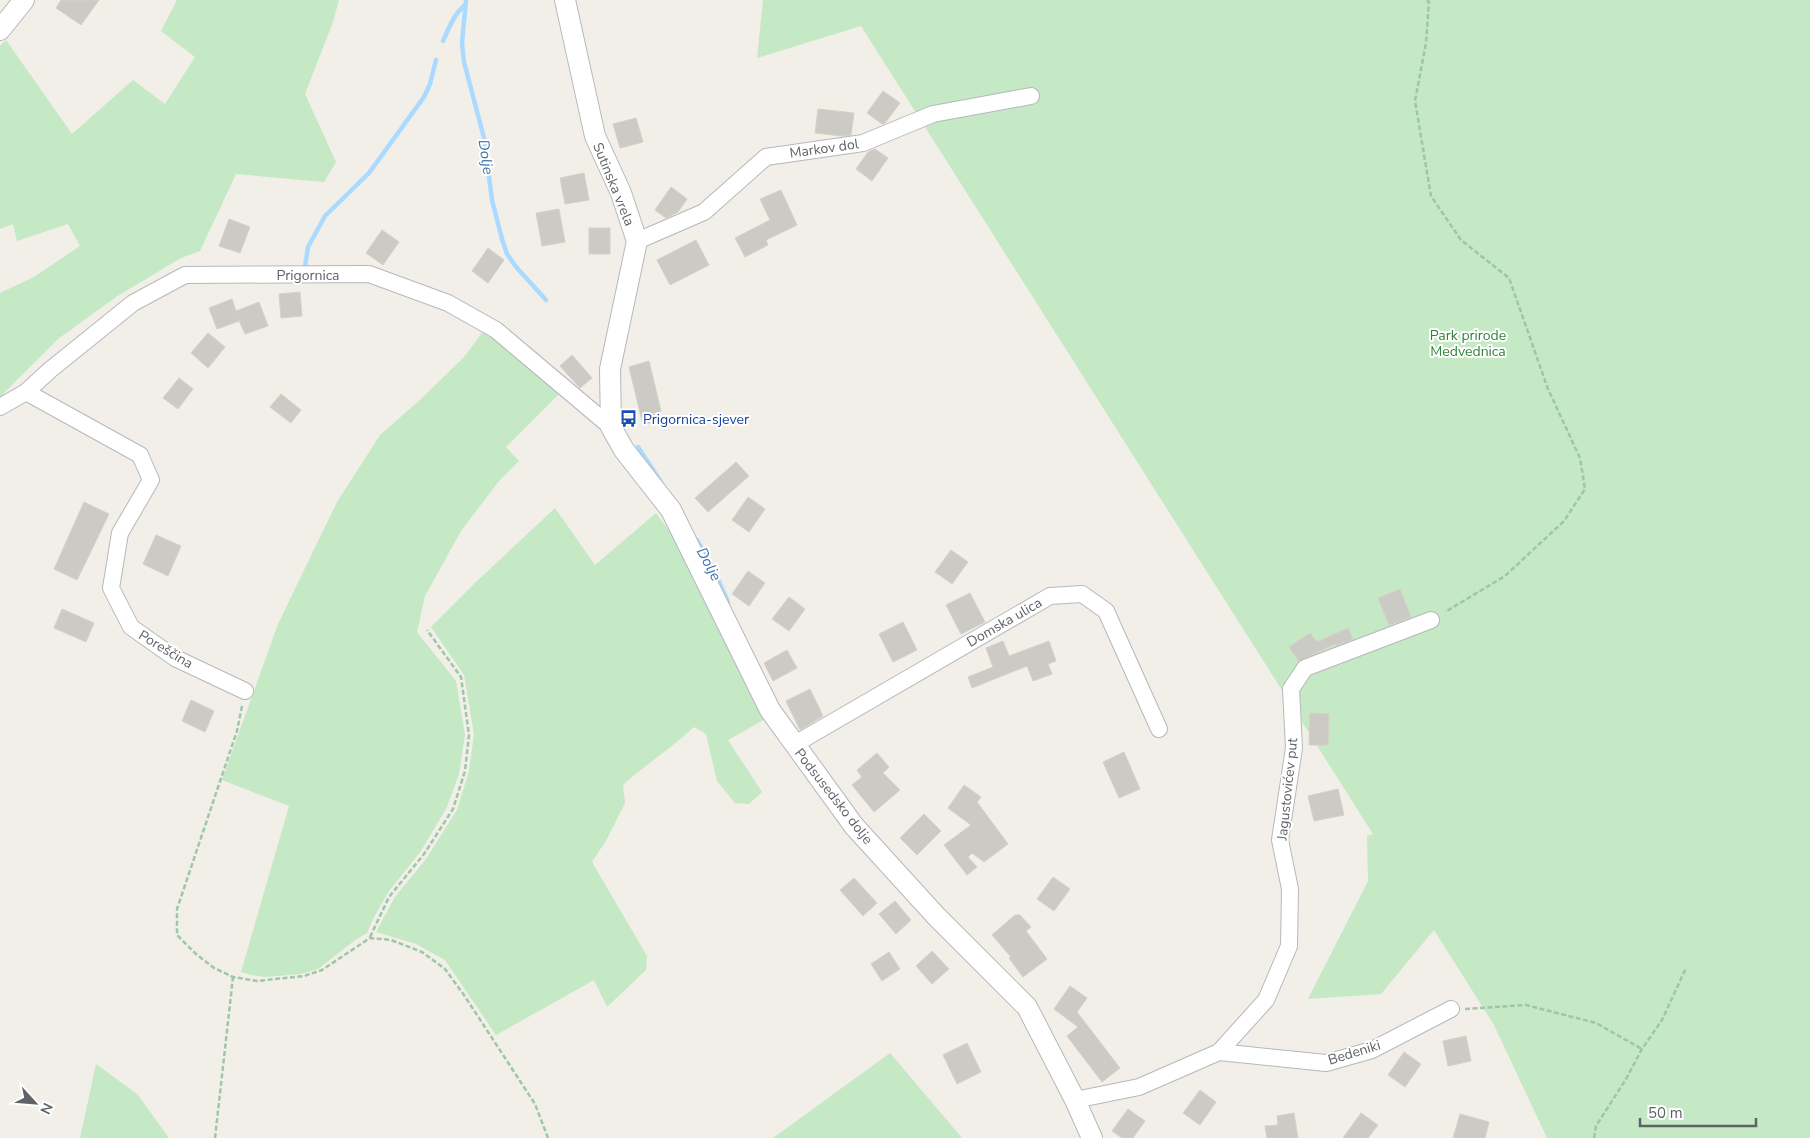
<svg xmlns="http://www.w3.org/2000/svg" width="1810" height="1138" viewBox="0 0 1810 1138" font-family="'Nunito Sans',sans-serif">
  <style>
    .green { fill: #c5e8c5 }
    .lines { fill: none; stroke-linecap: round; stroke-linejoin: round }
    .stream { stroke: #aadaff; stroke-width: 4.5 }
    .building { fill: #cccac5; stroke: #d6d1c6 }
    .minor-casing { stroke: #b5b8bc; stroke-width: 18 }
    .tertiary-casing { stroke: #b5b8bc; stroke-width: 22 }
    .path { stroke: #9cc7a9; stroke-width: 2.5; stroke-dasharray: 5 2.5; stroke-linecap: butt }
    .minor { stroke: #fff; stroke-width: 16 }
    .tertiary { stroke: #fff; stroke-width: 20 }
    .labels { text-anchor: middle; stroke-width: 4; stroke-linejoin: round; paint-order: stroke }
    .street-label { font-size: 14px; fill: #5f6368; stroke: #fff }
    .park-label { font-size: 14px; fill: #348238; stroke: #fff }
    .transit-label { font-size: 14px; fill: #164399; stroke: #fff; text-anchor: start }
    .water-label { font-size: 15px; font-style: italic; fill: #4174aa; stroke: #fff }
  </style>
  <rect width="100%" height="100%" fill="#f1efe8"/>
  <g class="green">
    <path d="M177 0H339L333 22 305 94 336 162 324 182 236 174 200 251 181 258 116 297 58 339 0 397V293L34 277 80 246 68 224 17 241 13 224 0 229V46L6 40 72 134 133 80 165 104 195 57 161 31Z"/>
    <path d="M763 0H1810V1138H1547L1494 1025 1434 930 1381 994 1308 999 1368 881 1367 836 1373 834 861 26 757 58Z"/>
    <path d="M485 329 561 392 506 447 519 461 499 481 461 531 425 596 417 632 456 681 465 735 459 774 447 807 421 851 389 891 374 917 367 933 354 941 318 969 301 974 265 977 251 975 241 972 289 806 222 780 278 624 337 502 380 435 420 400 464 357Z"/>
    <path d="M555 508 595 565 656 513 691 560 740 673 767 718 728 740 762 792 749 804 735 803 717 781 706 734 694 727C672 748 646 764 623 785L625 803 607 839 592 862 647 956 646 970 607 1007 594 980 496 1035 445 960 416 944 376 932 395 897 426 859 457 810 469 771 474 734 464 675 431 627 475 583Z"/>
    <path d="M890 1053 962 1138H773Z"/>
    <path d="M96 1064 137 1094 169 1138H80Z"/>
  </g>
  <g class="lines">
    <g class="stream">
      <path d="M466 0 462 43 464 62 484 138 492 200 502 239 507 254 517 268 546 300"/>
      <path d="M443 41C449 28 454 14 465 5"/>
      <path d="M305 267 308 247 325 216 369 173 424 97 430 84 436 60"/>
      <path d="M638 447 661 482"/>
      <path d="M697 540 712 566 728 602"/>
    </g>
  </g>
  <g class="building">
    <path d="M61 0H99L81 25 56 8Z"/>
    <path d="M883 91 900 103 885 123 882 124 867 113Z"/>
    <path d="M818 109 854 113 851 135 842 136 815 133Z"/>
    <path d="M636 118 643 142 620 148 613 124Z"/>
    <path d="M875 149 888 158 872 181 856 169 868 152Z"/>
    <path d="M584 173 589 200 565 204 560 178Z"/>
    <path d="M671 187 687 199 678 212 666 218 655 210Z"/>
    <path d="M781 190 797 225 766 240 768 245 745 257 735 238 770 220 760 199Z"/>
    <path d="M559 209 565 242 542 246 536 213Z"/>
    <path d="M229 219 250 227 240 253 219 246Z"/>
    <rect x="589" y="228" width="21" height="26"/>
    <path d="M382 230 399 242 383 265 366 253Z"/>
    <path d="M696 240 709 265 670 285 657 260Z"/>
    <path d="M488 248 504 260 488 283 472 271Z"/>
    <path d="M300 292 302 316 281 318 279 294Z"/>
    <path d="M232 299 236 311 259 302 268 326 245 334 237 316 239 321 217 329 209 308Z"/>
    <path d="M208 333 225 347 208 368 191 353Z"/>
    <path d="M572 355 592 378 580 388 560 366Z"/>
    <path d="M649 361 661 411 654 413 656 421 643 425 629 367Z"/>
    <path d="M179 378 193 389 178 409 163 398Z"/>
    <path d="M281 394 301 410 291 423 270 407Z"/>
    <path d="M736 462 749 476 708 512 695 498Z"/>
    <path d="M748 497 765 509 749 532 732 520Z"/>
    <path d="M84 502 109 514 77 580 54 569Z"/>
    <path d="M156 535 181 546 168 576 143 564Z"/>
    <path d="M951 550 968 562 952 584 935 572Z"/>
    <path d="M748 571 765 583 749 606 732 594Z"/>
    <path d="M1400 589 1411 617 1389 625 1378 598Z"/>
    <path d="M970 593 985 622 961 634 946 605Z"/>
    <path d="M789 597 805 609 789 631 772 619Z"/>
    <path d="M62 609 94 623 86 642 54 628Z"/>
    <path d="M903 622 917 650 893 662 879 634Z"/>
    <path d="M1348 628 1353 639 1336 646 1335 644 1299 661 1289 647 1310 633 1317 642Z"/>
    <path d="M1003 641 1009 656 1049 641 1056 661 1048 664 1052 674 1033 681 1027 666 972 688 968 677 993 667 986 648Z"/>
    <path d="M787 650 797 668 773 681 764 663Z"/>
    <path d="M810 689 823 716 800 730 786 701Z"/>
    <path d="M191 700 214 711 205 732 182 721Z"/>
    <path d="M1310 713 1329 714 1328 745H1309Z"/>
    <path d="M1124 752 1140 789 1119 798 1103 762Z"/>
    <path d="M877 753 889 767 883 773 900 790 874 812 852 785 862 777 857 770Z"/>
    <path d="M964 785 981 797 977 802 1008 844 984 862 972 853 968 857 977 867 967 875 944 845 971 825 948 808Z"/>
    <path d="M1338 789 1344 815 1314 821 1308 796Z"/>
    <path d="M924 814 941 831 917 855 900 838Z"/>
    <path d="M1053 877 1070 889 1054 911 1037 899Z"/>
    <path d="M854 878 877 903 863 916 840 890Z"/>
    <path d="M895 901 911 920 896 934 879 914Z"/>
    <path d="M1015 915H1020L1031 927 1026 931 1047 959 1023 977 1009 958 1011 957 992 935Z"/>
    <path d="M932 951 949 969 932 984 916 966Z"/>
    <path d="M889 952 900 969 882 981 871 964Z"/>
    <path d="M1070 986 1087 998 1077 1012 1120 1068 1102 1082 1067 1036 1078 1027 1054 1009Z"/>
    <path d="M1466 1036 1471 1061 1448 1066 1443 1041Z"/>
    <path d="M967 1043 981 1072 957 1084 943 1055Z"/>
    <path d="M1404 1052 1421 1064 1405 1087 1388 1075Z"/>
    <path d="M1200 1090 1216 1102 1200 1125 1183 1113Z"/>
    <path d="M1128 1109 1145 1121 1133 1138H1122L1112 1131Z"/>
    <path d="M1294 1113 1298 1138H1267L1265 1126 1278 1125 1277 1116Z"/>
    <path d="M1361 1113 1378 1125 1368 1138H1343Z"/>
    <path d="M1460 1114 1489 1122 1485 1138H1453Z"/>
  </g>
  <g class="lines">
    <defs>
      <g id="minor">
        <path d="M637 241 704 212 766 157 863 143 933 114 1031 96"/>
        <path d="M26 392 140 455 151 480 120 533 111 588 131 627 175 658 245 691"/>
        <path d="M0 407 26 392 50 370 133 303 185 275 369 274 448 303 496 330 611 427"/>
        <path d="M795 744 1050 596 1082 594 1106 611 1159 729"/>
        <path d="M1219 1052 1326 1063 1372 1050 1451 1009"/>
        <path d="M1075 1100 1139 1087 1219 1052 1266 1000 1289 946 1290 889 1280 840 1294 748 1291 689 1305 668 1431 620"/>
      </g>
      <g id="tertiary">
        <path d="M565 0 595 136 621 193 637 241 610 369 611 427 624 450 671 510 770 710 854 826 936 916 1027 1007 1075 1100 1092 1138"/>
        <path d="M0 30 24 0"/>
      </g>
    </defs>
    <use href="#minor" class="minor-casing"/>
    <use href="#tertiary" class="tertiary-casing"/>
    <g class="path">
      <path d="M1427 0 1429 2 1426 43 1415 101 1431 196 1461 240 1509 278 1548 389 1580 458 1585 489 1564 521 1505 576 1445 612"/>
      <path d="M242 706 237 731 177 909V935L196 954 214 968 233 977 257 981 304 976 322 970 370 938 391 940 422 952 445 969 464 995 535 1104 548 1138"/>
      <path d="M370 937 389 897 424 854 453 809 465 771 469 735 461 677 427 630"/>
      <path d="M1465 1009 1526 1005 1596 1023 1642 1049"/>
      <path d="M215 1138 233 977"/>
      <path d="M1594 1138 1596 1126 1626 1079 1642 1049 1662 1020 1686 968"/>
    </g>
    <use href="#minor" class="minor"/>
    <use href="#tertiary" class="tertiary"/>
  </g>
  <defs>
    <symbol id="bus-bare" viewBox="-9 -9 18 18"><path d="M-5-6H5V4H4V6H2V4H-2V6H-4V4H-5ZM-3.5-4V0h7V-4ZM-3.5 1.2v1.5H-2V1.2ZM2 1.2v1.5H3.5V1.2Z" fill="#1a4fb4" stroke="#fff" stroke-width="2.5" paint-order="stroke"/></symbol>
  </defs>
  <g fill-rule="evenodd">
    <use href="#bus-bare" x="616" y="406" width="25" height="25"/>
  </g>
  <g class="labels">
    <g class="street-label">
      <text transform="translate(824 148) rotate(-8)" y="5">Markov dol</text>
      <text transform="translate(614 184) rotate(68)" y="5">Sutinska vrela</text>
      <text x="308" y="280">Prigornica</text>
      <text transform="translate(1004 622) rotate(-30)" y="5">Domska ulica</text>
      <text transform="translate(166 649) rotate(31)" y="5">Poreščina</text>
      <text transform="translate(1287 789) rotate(-84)" y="5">Jagustovićev put</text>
      <text transform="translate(834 796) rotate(52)" y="5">Podsusedsko dolje</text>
      <text transform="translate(1354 1052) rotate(-17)" y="5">Bedeniki</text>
    </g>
    <g class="park-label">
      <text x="1468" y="340">Park prirode<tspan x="1468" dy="16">Medvednica</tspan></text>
    </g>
    <g class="transit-label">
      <text x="643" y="424">Prigornica-sjever</text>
    </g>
    <g class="water-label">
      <text transform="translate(486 157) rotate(82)" y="5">Dolje</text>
      <text transform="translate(709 564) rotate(62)" y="5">Dolje</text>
    </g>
  </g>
  <g transform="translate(35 1103) rotate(116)" stroke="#ffffff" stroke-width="4" paint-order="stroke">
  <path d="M0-4L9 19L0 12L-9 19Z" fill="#5f6368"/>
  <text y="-8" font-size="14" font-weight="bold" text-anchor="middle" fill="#5f6368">N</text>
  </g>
  <path d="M1640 1118v8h116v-8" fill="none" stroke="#5f6368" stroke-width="2.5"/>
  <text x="1648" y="1118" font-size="15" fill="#5f6368" stroke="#ffffff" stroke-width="4" paint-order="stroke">50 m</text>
</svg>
